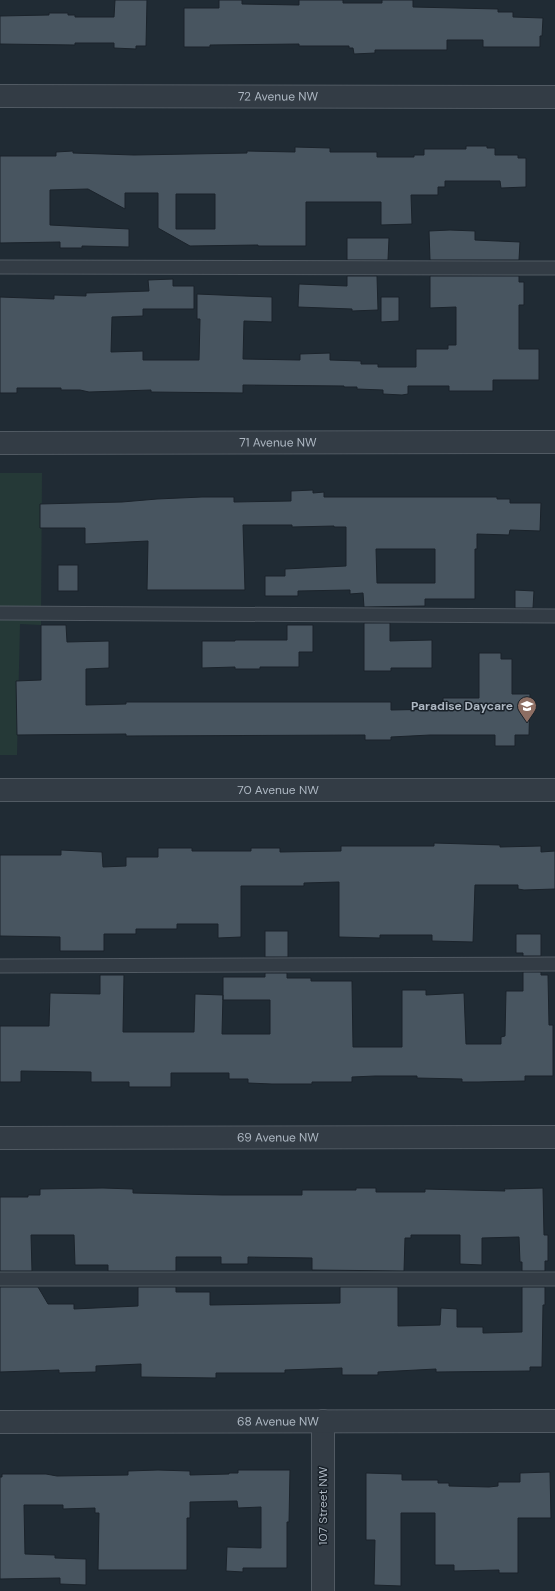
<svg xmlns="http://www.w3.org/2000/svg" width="555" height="1591" viewBox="0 0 555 1591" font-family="'DM Sans',sans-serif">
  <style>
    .green { fill: #253937 }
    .building { fill: #485560; stroke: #1b232b; fill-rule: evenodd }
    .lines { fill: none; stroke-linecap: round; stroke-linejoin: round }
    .service-casing { stroke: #515a63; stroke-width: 15 }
    .minor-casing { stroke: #515a63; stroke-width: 24 }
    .service { stroke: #333c45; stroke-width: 13 }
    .minor { stroke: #333c45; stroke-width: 22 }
    .labels { text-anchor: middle; stroke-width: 3; stroke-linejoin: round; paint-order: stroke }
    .street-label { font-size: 12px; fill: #adb7c2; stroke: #192129 }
    .poi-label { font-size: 12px; font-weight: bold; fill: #adb7c2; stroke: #192129; text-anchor: end }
  </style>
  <rect width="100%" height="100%" fill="#202b34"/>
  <path class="green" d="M0 473H42L41 625 20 624 17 755H0Z"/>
  <g class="building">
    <path d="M115 0H147L146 46H136V49L114 48V43H75V45L0 44V16L49 15V13H68V15H75V17H114Z"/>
    <path d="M219 0H242V4L299 5V0H343V3H382V0H413V7L498 9V12H513V17L543 18 542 36H540V47H483V40H447V50H375V53L354 54 353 48H349V46H299V44L210 45V47H184V8H219Z"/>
    <path d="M466 146H487V148H495V155H518V158H526V187L501 188 500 181H445V187H438V195H411L412 224 381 225V202H306V246H258V245L190 246 158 228V193H125V209L88 189 50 190V225L129 229V247L82 246V248H60V242L0 243V156H56V152L73 151V153L134 155 247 153V151L295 152V147L330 148V152H377V157H414V155H424V149H466ZM176 194H215V229H176Z"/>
    <path d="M450 230 475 231V240L520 242 519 260H430L429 231Z"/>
    <path d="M347 238H389L388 260H347Z"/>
    <path d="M347 276H377L378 310 352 311V309L298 307 299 284 347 286Z"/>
    <path d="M430 276H519V282H524V305H519V349H539V380H493V391H449V386H408V394L402 395 383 394V390L357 389V387H344V386L243 385V393L151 392V390L89 392 80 390H61V388H17V393H0V297L54 299V295L86 296V293L149 291 148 280 173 279V286H194V309H143V316L112 317 111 352 143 351V360H199L200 319H197V294L244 296 272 297V322L244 321 243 359 300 360V354L330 353V360L361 361V364H378V367H416V349H448V345H456V307L430 308Z"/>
    <path d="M381 297H399V321L381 322Z"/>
    <path d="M313 490V493L324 492V497H497V499H510V503H541L540 531 510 530 509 535 477 534V549H475V599H425V606L364 607 363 593 350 594V590L298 591V596H265V576H285V569L346 566V527H334V526L292 527V525H243L245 590H147L148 541 85 544V528H40V504L122 502 157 499 202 497H234V502L291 501V491ZM376 549H435V583H377Z"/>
    <rect x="58" y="565" width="20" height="26"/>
    <path d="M515 590 534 591 533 608H515Z"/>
    <path d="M364 623H390V641L432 640V668H391V671H364Z"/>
    <path d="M41 625H66L67 642 109 641V668L86 669V705L126 704V702H391V710L443 709V698H479V653H501V659H512V694H530L529 735H515V746H495V735H430L391 737V740H365V735L126 736V734L17 735 16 681 41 680Z"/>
    <path d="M287 625H313V652H299V667H260V669H235V667L202 668V641H235V640H287Z"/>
    <path d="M434 843 500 845V847L541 846V852L555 851V889L524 890 518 889V885H475L473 942 432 941V935H380V938L339 937V882L304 883V886H241V937L218 938V924H177V929H136V934H104V951H60V937L0 936V855H61V850L102 852 103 867 126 866V857H158V848H192V851H251V848H280V852L341 851V846H434Z"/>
    <rect x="265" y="931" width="23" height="26"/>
    <path d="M516 934H541V956H523V953H516Z"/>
    <path d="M523 972H541V975H548L549 1025H553V1076H525V1081L479 1082H462V1079L417 1078V1076H375L352 1077V1082H312V1084H272L248 1083V1079H229V1073H171V1087H129V1082H91V1072L21 1071V1082H0V1026H49L50 993 100 994V975H124L123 1032H194L195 994 223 995 222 1034H270V1000H223V977H265V973H287V978H311V981H352L353 1047H402V990H426V995L464 993 466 1044H501V1037L505 1036 506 991H523Z"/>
    <path d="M103 1188 133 1189V1193L222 1195H302V1190H356V1188H376V1192H425V1189L505 1191 504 1189 543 1188 544 1235H548V1261H545V1271H522V1262H520L519 1237 482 1238V1265L460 1264V1235H411V1238H405L404 1271 312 1270V1258L248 1257V1264H221V1257H176V1271H108V1265H75L74 1235H31L32 1271H0V1197H28V1195H40V1189Z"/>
    <path d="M0 1287H38L48 1304H74V1309L138 1306V1287H176V1292H210V1305L340 1303V1287H398V1326L440 1325 441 1308 457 1309V1327H483V1333L522 1332V1287H545V1305H543L542 1367H530V1371L436 1372V1369L378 1372V1375H342V1368L285 1370V1373H216V1378L141 1377V1364L96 1366V1372L59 1373V1370L0 1372Z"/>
    <path d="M158 1470 190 1471V1475L229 1474V1473H238V1470H290L289 1522H287V1568H243V1572L226 1571 227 1547 261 1548V1507L238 1508 237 1501 190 1502V1518H187V1570H98L99 1513H95V1508L63 1509V1505H24L25 1554 55 1555V1558L86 1559V1585L60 1584V1578L0 1579V1477H2V1474H46L57 1476 128 1475V1471Z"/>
    <path d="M550 1472 551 1518H518V1573H499V1570L454 1571V1565H435V1513H401V1586L374 1585 375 1540H366V1473L402 1474V1480H438V1483H449V1486L489 1487 498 1486V1482H520V1473Z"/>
  </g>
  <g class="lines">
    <defs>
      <g id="service">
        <path d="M0 267 555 268"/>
        <path d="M0 613 555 616"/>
        <path d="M0 966 555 964"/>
        <path d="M0 1279H555"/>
      </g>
      <g id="minor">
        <path id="s1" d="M0 96 555 97"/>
        <path id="s2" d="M0 443 555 442"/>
        <path id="s3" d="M0 790H555"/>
        <path id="s4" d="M0 1138 555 1137"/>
        <path d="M323 1421V1591"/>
        <path id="s5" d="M0 1422 555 1421"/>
      </g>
    </defs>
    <use href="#service" class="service-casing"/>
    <use href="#minor" class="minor-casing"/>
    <use href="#service" class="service"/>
    <use href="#minor" class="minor"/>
  </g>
  <defs>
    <symbol id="school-pin" viewBox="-11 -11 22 30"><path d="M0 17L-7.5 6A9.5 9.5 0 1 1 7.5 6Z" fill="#8d6e63" stroke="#192129"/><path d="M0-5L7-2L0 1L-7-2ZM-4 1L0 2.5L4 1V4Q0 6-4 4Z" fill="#fff"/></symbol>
  </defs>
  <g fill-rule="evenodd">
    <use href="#school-pin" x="516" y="695" width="22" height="30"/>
  </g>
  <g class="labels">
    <g class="street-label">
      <text dy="4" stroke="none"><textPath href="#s1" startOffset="278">72 Avenue NW</textPath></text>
      <text dy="4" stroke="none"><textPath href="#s2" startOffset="278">71 Avenue NW</textPath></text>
      <text dy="4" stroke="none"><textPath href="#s3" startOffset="278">70 Avenue NW</textPath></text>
      <text dy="4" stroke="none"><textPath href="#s4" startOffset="278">69 Avenue NW</textPath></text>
      <text dy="4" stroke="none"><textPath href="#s5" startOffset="278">68 Avenue NW</textPath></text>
      <text transform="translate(323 1506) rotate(-90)" y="4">107 Street NW</text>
    </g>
    <g class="poi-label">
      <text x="513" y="710">Paradise Daycare</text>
    </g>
  </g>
</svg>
